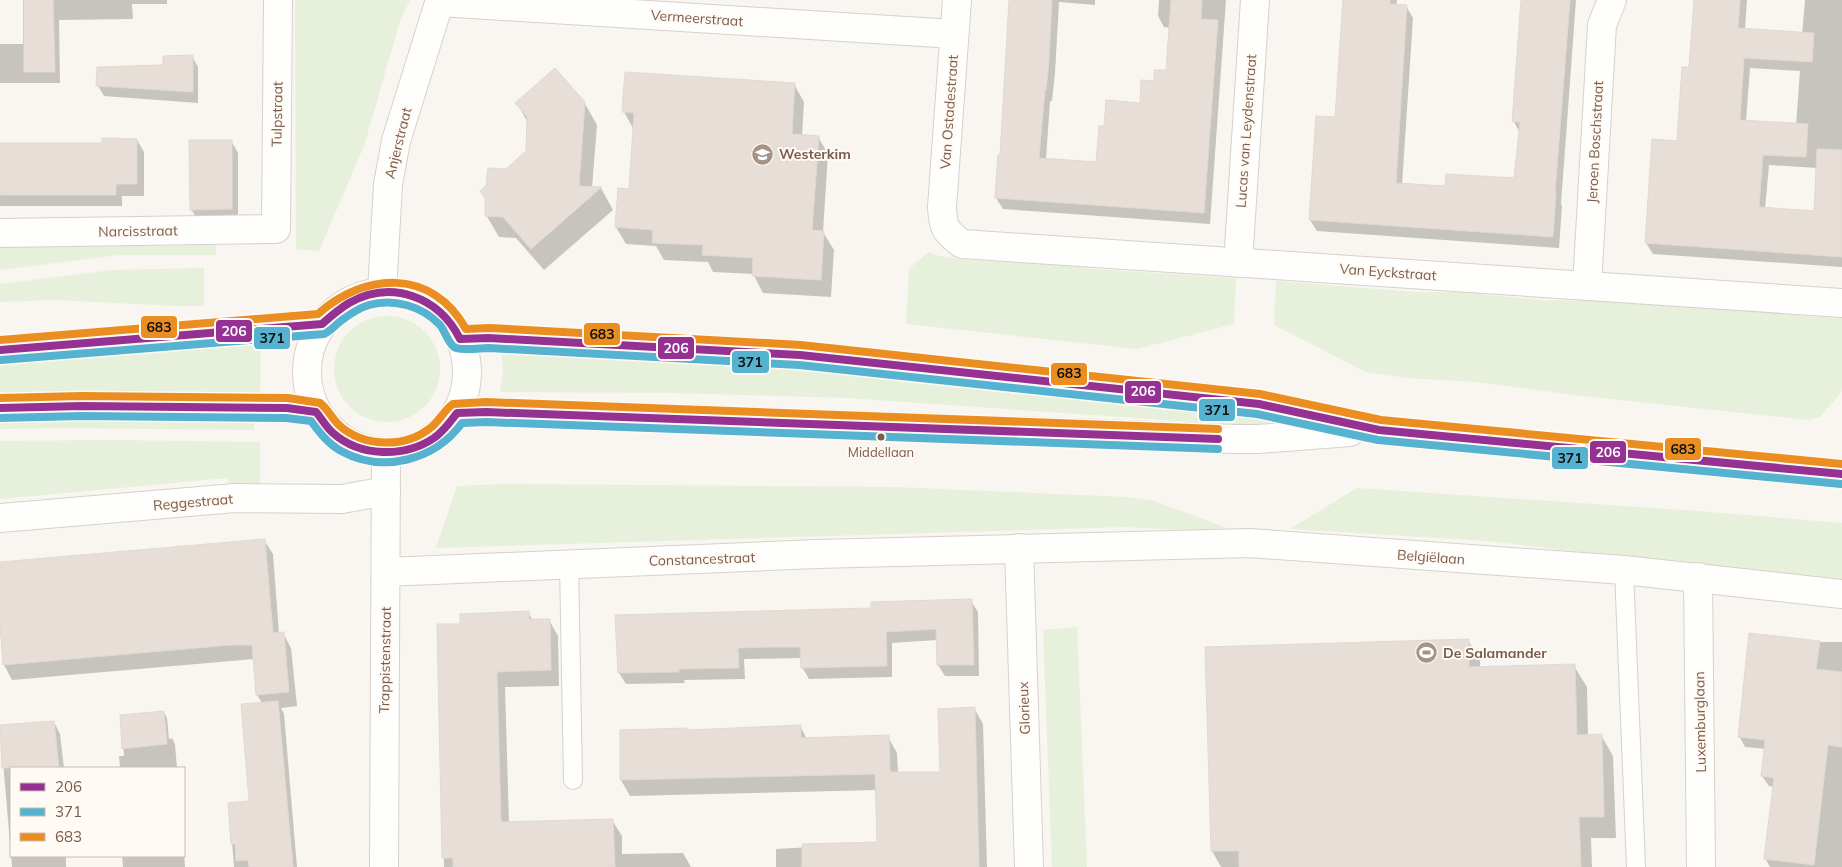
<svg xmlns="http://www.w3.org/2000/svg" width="1842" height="867" viewBox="0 0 1842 867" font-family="Mulish,sans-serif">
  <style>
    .green { fill: #e7f0db }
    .shadow { fill: #0003; fill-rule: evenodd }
    .building { fill: #e6ded7; stroke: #e2d8d2 }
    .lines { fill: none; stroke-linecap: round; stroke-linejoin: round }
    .lane-casing { stroke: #d7d1cb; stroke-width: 20 }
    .street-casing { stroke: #d7d1cb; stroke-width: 30 }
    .secondary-casing { stroke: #d9d2cb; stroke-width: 30 }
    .lane { stroke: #fefefd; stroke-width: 18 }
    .street { stroke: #fefefd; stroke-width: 28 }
    .secondary { stroke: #fefefd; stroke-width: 28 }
    .bus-1-casing { stroke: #fffaf3; stroke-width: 11 }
    .bus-2-casing { stroke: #fffaf3; stroke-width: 11 }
    .bus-3-casing { stroke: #fffaf3; stroke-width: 11 }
    .bus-1 { stroke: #953192; stroke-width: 8 }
    .bus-2 { stroke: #55b2d1; stroke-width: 8 }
    .bus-3 { stroke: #ea8e22; stroke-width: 8 }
    .bus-dot { fill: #7a5c4d; stroke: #fffaf3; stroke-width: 2 }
    .labels { text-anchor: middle; stroke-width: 4; stroke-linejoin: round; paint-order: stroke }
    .bus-label { font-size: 13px; fill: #7a5c4d; stroke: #fffaf3 }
    .street-label { font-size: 14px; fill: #7a5c4d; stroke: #fffaf3 }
    .poi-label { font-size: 14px; font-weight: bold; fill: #7a5c4d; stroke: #fffaf3; text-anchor: start }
    .line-badge { stroke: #fffaf3; stroke-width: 2 }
    .badge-label { font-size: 14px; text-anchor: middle; font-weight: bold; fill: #fff }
    .pale-badge-label { font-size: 14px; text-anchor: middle; font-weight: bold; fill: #111 }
  </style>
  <rect width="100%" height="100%" fill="#f9f5f0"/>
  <g class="green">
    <path d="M295 0H410L400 21 364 146 319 251 296 249Z"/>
    <path d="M216 245V255H119L0 270V247Z"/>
    <path d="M928 252 943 257 968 260 1052 264 1095 269 1236 278 1234 324 1137 349 906 324 909 269Z"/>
    <path d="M204 268V306H175L54 300 0 302V284L113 270Z"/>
    <path d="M1276 281 1416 292H1456L1466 290 1486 295 1543 300 1616 301 1659 306 1842 318V391L1820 417 1809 420 1582 396 1476 382 1407 378 1366 372 1274 325Z"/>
    <circle cx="387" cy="369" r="53"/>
    <path d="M261 344 260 393H0V356L132 349Z"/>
    <path d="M501 346 800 368 987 391 1274 417 1295 427 1238 425 847 398 673 393 500 392 503 371Z"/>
    <path d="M43 419 254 420V430L65 428 0 429V420Z"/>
    <path d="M111 440 260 442V487H230L228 478 0 499V441Z"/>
    <path d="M504 484 893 487 1127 497 1154 501 1227 528 1187 530 1125 527 436 548 457 486Z"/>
    <path d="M1357 488 1698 511 1842 523V582L1486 541 1290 529Z"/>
    <path d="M1077 627 1087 867H1052L1043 630Z"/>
  </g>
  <g class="shadow">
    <path d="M23 0H167V4H132L133 19 59 20 60 83H0V44H23Z"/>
    <path d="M1011 0H1095V5L1059 2 1055 73 1052 101H1050L1046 159 1097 163 1106 127 1141 104 1155 82 1167 72 1170 28 1164 27 1158 16 1159 0H1226L1210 224 1003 209 996 198 1001 156Z"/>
    <path d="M1344 0H1397L1396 6H1406L1413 18 1402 185 1447 187 1517 180 1520 133 1514 122 1522 0H1576L1561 204 1562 206 1559 248 1317 231 1310 220 1336 118Z"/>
    <path d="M1695 0H1747L1745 30 1802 34 1805 0H1842V267L1653 254 1646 243 1678 142 1690 69ZM1750 68 1800 71 1796 125 1746 121ZM1769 165 1817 168 1815 213 1765 209Z"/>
    <path d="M192 56 198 67V103L104 96 98 86Z"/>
    <path d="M626 73 794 84 804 102 802 136 818 137 828 154 823 232 834 250 831 297 763 293 753 274 713 272 708 262 664 260 656 246 626 244 616 227 630 190 634 130 624 112Z"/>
    <path d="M584 102 597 125 592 188H601L613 210 544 270 516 238 499 237 486 215 506 170 527 152 528 123 517 103Z"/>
    <path d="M137 140 144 152V196H122V206H0V144H103Z"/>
    <path d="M232 142 238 153V221H198L191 209Z"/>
    <path d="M264 540 273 554 279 633H283L291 648 297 706 281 708 284 714 297 867H234L229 804 250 802 262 703 257 695 254 659 12 680 4 665 2 630H0V563Z"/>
    <path d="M971 601 978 612 979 676H945L938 665 937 640 892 643V677L809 679 802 667V658L744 659 745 679 684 680 685 683 626 684 619 673 872 609Z"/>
    <path d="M528 613 533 620H549L558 636 559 686 505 687 509 823 612 820 622 836V854L683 853 691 867H444L438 625H461Z"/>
    <path d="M1750 634 1823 642H1842V867H1770L1765 858 1774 787 1769 786 1762 776 1766 749 1745 747 1739 736Z"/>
    <path d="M1468 640 1480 661V668L1574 666 1587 687 1588 736 1601 735 1613 756 1616 838H1591L1592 867H1221L1212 851 1206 648Z"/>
    <path d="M974 708 983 724 987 867H776V849L879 843 877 790 630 796 621 780 688 731 800 726 807 739 888 737 897 753 898 773H941Z"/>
    <path d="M164 712 167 718 169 739 172 738 175 744 177 768H120L119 756H124L121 716Z"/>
    <path d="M54 722 60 734 64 768H11V856H66V867H12L0 726Z"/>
    <path d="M184 852 185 867H123L122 856H184Z"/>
  </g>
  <g class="building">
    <path d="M24 0H53L55 72H24Z"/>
    <path d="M1009 0H1052L1049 61 1046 90H1045L1039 158 1096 162 1099 126H1104L1106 100 1140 103 1141 80 1154 81V70H1166L1171 0H1202L1201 19 1218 20 1204 213 995 198 998 155H1000Z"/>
    <path d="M1343 0H1390V4L1407 5 1396 183 1445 186 1446 174 1514 178 1520 122H1512L1521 0H1570L1555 193 1556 194 1553 237 1309 220 1316 116 1335 117Z"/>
    <path d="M1694 0H1740L1738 28 1814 33 1812 62 1744 58 1740 120 1808 124 1806 157 1763 155 1759 207 1814 211 1817 149 1842 150V257L1645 243 1652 139 1677 141 1682 67H1689Z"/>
    <path d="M193 55V92L96 86 97 67 163 65V56Z"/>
    <path d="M555 68 585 102 579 186 602 187 531 249 503 217 485 216V198L480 191 486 186 488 168 506 169 526 151 527 117 515 103Z"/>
    <path d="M625 72 795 83 792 134 819 136 812 230 824 231 821 280 752 276 753 258 702 255 703 245 652 243 653 230 615 227 618 188 629 189 634 113 622 112Z"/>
    <path d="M102 138 137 139V184H116V195H0V143H102Z"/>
    <path d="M189 140H232V209L190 210Z"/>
    <path d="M265 539 273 633 284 632 289 692 256 695 252 645H231L3 665 0 625V562Z"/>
    <path d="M972 599 974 665H937L936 629 886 632 887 666 801 668 800 647H769L738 648 739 668 679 669V672L618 673 615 615 871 608V602Z"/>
    <path d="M529 611V619H550L551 670 497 672 501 822 613 819 615 867H453V858H442L437 624H460V614Z"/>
    <path d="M1749 633 1820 641 1816 669 1842 672V747L1828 745 1814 865 1764 859 1774 778 1761 776 1765 740 1738 737Z"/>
    <path d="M1469 639V667L1575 664 1577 735 1602 734 1604 817H1579L1581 867H1239V851H1211L1205 647Z"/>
    <path d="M278 701 293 867H249L248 860 236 861 235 844H231L228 803 249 801 241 704Z"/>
    <path d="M975 707 979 867H802V844L877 842 875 774 620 780V730L688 728V730L801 725V738L889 735 890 772H940L938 709Z"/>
    <path d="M164 711 167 744 122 749 120 715Z"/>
    <path d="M54 721 59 768H2L0 725Z"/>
  </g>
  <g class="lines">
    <defs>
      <g id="lane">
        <path d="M569 564 573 780"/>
        <path d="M1624 570 1636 867"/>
      </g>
      <g id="street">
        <path d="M957 0 942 207C943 228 945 231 962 244L1842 303"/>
        <path d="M440 2 954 34"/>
        <path d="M0 233 276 229 278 0"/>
        <path d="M1238 263 1255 0"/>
        <path d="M1587 286 1602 25 1612 0"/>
        <path d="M382 292 388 184 396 141 440 0"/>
        <path d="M0 518 235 498 342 499 386 491"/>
        <path d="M1019 548 1029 867"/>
        <path d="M386 572 817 554 1249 543 1624 570 1842 594"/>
        <path d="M1698 577 1701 867"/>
        <path d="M384 867 386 453"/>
      </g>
      <g id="secondary">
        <circle cx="387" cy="372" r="80"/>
        <path d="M460 339 489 338 800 355 1259 404 1379 430 1842 474"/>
        <path d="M0 350 322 324"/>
        <path d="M0 408 82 406 287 408 316 412"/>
        <path d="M457 413 486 412 1235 439H1258L1350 432"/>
      </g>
    </defs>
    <use href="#lane" class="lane-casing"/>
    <use href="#street" class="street-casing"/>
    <use href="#secondary" class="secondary-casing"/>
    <use href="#lane" class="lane"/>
    <use href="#street" class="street"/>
    <use href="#secondary" class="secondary"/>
    <defs>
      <g id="bus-1">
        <path d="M0 350 322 324C331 316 339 309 349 303 392 279 439 297 460 339L489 338 800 355 1259 404 1379 430 1842 474"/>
        <path d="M0 408 82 406 287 408 316 412C322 419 326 427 333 433 360 457 404 458 434 438 444 431 450 422 457 413L486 412 1218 439"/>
      </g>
      <g id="bus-2">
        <path d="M1 360 324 334C331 331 336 324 342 320 350 314 359 308 369 305 394 298 422 306 440 325 445 331 448 343 454 347 460 351 481 348 489 348L799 365 1257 414 1378 440 1841 484"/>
        <path d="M0 418 82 416 286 418 311 421C320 433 328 444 341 451 383 474 435 460 462 423L486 422 1218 449"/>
      </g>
      <g id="bus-3">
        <path d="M0 340 318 314C365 272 432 268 466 329L490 328 801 345 1260 394 1381 420 1842 464"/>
        <path d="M0 398 82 396 288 398 320 403C328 409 332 419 340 426 364 447 404 448 429 429 439 422 444 410 453 404L486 402 1218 429"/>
      </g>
    </defs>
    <use href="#bus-1" class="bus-1-casing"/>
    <use href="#bus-2" class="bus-2-casing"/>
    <use href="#bus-3" class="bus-3-casing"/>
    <use href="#bus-1" class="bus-1"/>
    <use href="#bus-2" class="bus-2"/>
    <use href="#bus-3" class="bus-3"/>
  </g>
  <defs>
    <symbol id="school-disc" viewBox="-11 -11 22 22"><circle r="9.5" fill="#a69286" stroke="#fffaf3"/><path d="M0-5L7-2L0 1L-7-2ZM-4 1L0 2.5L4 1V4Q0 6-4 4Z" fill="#fff"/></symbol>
    <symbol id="stadium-disc" viewBox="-11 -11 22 22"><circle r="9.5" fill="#a69286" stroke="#fffaf3"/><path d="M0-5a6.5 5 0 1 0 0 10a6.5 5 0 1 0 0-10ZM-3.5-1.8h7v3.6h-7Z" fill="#fff"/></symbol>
  </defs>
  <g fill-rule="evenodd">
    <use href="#school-disc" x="750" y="142" width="25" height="25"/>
    <use href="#stadium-disc" x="1414" y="640" width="25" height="25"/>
  </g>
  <circle class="bus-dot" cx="881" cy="437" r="4.5"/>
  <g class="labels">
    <g class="bus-label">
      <text x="881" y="457">Middellaan</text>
    </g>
    <g class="street-label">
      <text transform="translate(697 18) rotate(4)" y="5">Vermeerstraat</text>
      <text transform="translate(949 112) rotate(-86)" y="5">Van Ostadestraat</text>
      <text transform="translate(277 114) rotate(-89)" y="5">Tulpstraat</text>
      <text transform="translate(1246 131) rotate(-86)" y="5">Lucas van Leydenstraat</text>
      <text transform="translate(1595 142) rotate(-87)" y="5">Jeroen Boschstraat</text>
      <text transform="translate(398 143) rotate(-76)" y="5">Anjerstraat</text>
      <text transform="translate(138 231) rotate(-1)" y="5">Narcisstraat</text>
      <text transform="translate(1388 272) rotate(4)" y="5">Van Eyckstraat</text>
      <text transform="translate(193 502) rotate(-5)" y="5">Reggestraat</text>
      <text transform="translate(1431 557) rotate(4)" y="5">Belgiëlaan</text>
      <text transform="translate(702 559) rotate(-2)" y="5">Constancestraat</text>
      <text transform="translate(385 660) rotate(-89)" y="5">Trappistenstraat</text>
      <text transform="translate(1024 708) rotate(-92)" y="5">Glorieux</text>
      <text transform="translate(1700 722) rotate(-91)" y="5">Luxemburglaan</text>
    </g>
    <g class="poi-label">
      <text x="779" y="159">Westerkim</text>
      <text x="1443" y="658">De Salamander</text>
    </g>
  </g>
  <g class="line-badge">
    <rect x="140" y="315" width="38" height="24" rx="5" fill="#ea8e22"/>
    <rect x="215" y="319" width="38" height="24" rx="5" fill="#953192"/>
    <rect x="583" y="322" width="38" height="24" rx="5" fill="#ea8e22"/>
    <rect x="253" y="326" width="38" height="24" rx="5" fill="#55b2d1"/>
    <rect x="657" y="336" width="38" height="24" rx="5" fill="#953192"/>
    <rect x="731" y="350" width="39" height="24" rx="5" fill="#55b2d1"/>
    <rect x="1050" y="362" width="38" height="24" rx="5" fill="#ea8e22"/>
    <rect x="1124" y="380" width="38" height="24" rx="5" fill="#953192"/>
    <rect x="1198" y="398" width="38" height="24" rx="5" fill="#55b2d1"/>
    <rect x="1664" y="437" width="38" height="24" rx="5" fill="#ea8e22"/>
    <rect x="1589" y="440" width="38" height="24" rx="5" fill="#953192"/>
    <rect x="1551" y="446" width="38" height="24" rx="5" fill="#55b2d1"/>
  </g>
  <g class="badge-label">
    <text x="234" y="336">206</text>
    <text x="676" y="353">206</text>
    <text x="1143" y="396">206</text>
    <text x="1608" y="457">206</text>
  </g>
  <g class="pale-badge-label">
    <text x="159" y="332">683</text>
    <text x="602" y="339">683</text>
    <text x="272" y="343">371</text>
    <text x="750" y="367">371</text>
    <text x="1069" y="378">683</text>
    <text x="1217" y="415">371</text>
    <text x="1683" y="454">683</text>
    <text x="1570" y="463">371</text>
  </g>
  <rect x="10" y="767" width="175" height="90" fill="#fffaf3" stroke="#cabbb1"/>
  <rect x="20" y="783" width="25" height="8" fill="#953192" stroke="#cabbb1"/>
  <text x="55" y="792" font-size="15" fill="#7a5c4d">206</text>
  <rect x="20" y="808" width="25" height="8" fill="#55b2d1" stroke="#cabbb1"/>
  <text x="55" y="817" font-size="15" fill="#7a5c4d">371</text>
  <rect x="20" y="833" width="25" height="8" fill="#ea8e22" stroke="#cabbb1"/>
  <text x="55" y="842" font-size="15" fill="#7a5c4d">683</text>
</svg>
